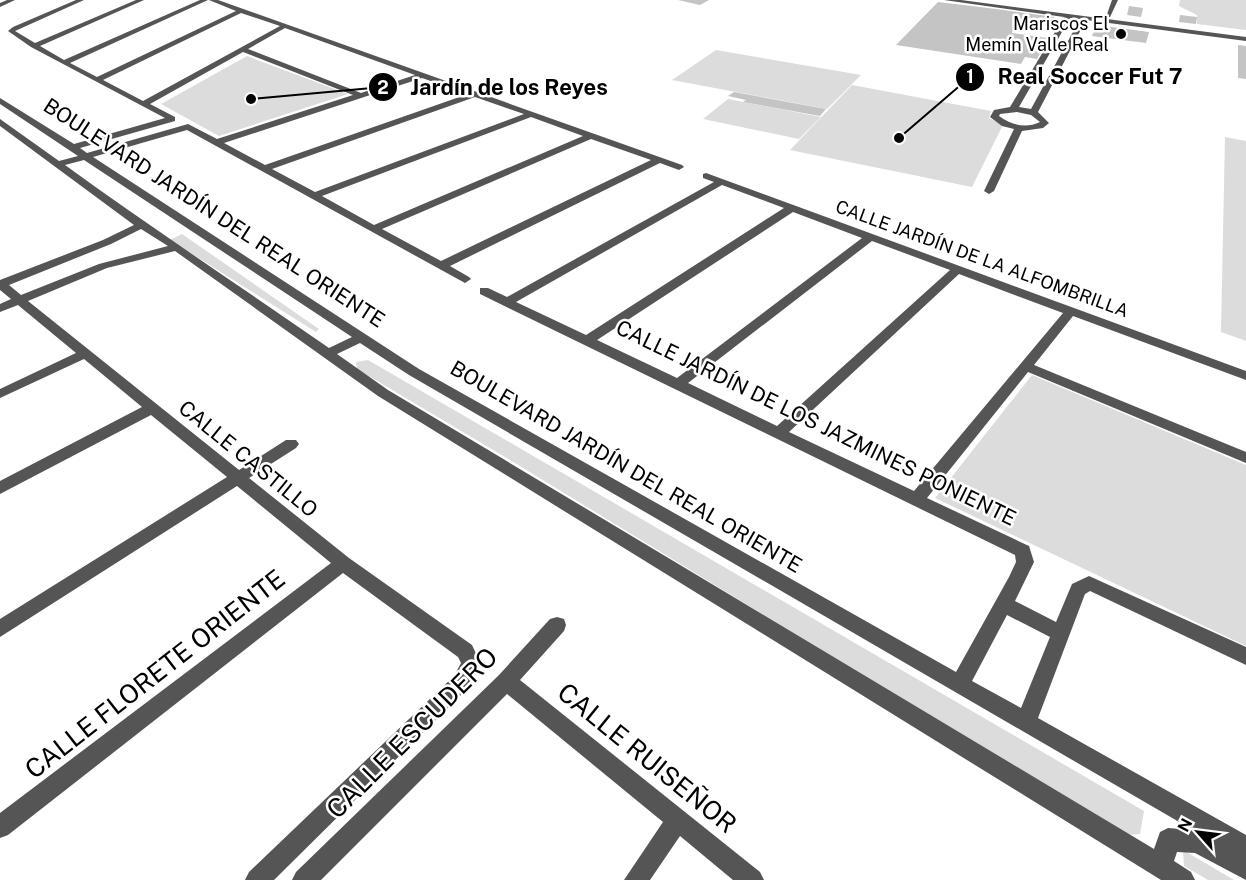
<svg xmlns="http://www.w3.org/2000/svg" width="1246" height="880" viewBox="0 0 1246 880" font-family="'Public Sans',sans-serif">
  <style>
    .green { fill: #dcdcdc }
    .building { fill: #c4c4c4 }
    .lines { fill: none; stroke-linecap: round; stroke-linejoin: round }
    .minor { fill: #555; fill-rule: evenodd }
    .poi-dot { fill: #000; stroke: #fff; stroke-width: 2 }
    .labels { text-anchor: middle; stroke-width: 5; stroke-linejoin: round; paint-order: stroke }
    .far-poi-label { font-size: 18px; fill: #000; stroke: #fff; text-anchor: end }
    .far-street-label { font-size: 18px; fill: #000; stroke: #fff }
    .street-label { font-size: 21px; fill: #000; stroke: #fff }
    .near-street-label { font-size: 26px; fill: #000; stroke: #fff }
    .leader { fill: none; stroke: #000; stroke-width: 2 }
    .callout-dot { fill: #000; stroke: #fff; stroke-width: 2 }
    .mark-label { font-size: 18px; text-anchor: middle; font-weight: bold; fill: #fff }
    .callout-label { font-size: 22px; text-anchor: middle; font-weight: bold; fill: #000; stroke: #fff; stroke-width: 5; stroke-linejoin: round; paint-order: stroke }
  </style>
  <rect width="100%" height="100%" fill="#fff"/>
  <g class="green">
    <path d="M1180 0H1246V30L1197 24V15L1179 6Z"/>
    <path d="M716 50 861 75 827 109 672 80Z"/>
    <path d="M247 56 348 94 219 136 161 104Z"/>
    <path d="M852 85 991 111 989 118 1003 125 972 187 790 150Z"/>
    <path d="M728 99 821 117 799 139 703 119Z"/>
    <path d="M1225 137 1246 141V341L1221 332Z"/>
    <path d="M182 234 319 329 316 332 170 240Z"/>
    <path d="M368 360 1144 811 1140 834 1125 835 505 457 357 369 356 362Z"/>
    <path d="M1032 375 1246 465V646L935 498Z"/>
    <path d="M1183 850 1234 880H1208L1184 866Z"/>
  </g>
  <g class="building">
    <path d="M678 0H709L700 5Z"/>
    <path d="M938 2 996 9 1055 17 1051 25 1020 21 1012 33 1048 38 1037 59 1025 57 1021 64 896 45Z"/>
    <path d="M1129 6 1143 8 1141 17 1127 15Z"/>
    <path d="M1180 15 1197 17 1196 24 1179 22Z"/>
    <path d="M1097 25 1149 32 1146 43 1092 36Z"/>
    <path d="M1238 45 1246 46V79L1238 78Z"/>
    <path d="M734 92 826 109 820 116 743 102 746 100 728 96Z"/>
  </g>
  <g class="lines">
    <g class="minor">
      <path d="M7 0H15L0 7V3Z"/>
      <path d="M76 0H84L15 31 35 43 136 0H144L40 46 64 60 200 0H208L70 63 97 77 236 11 209 0H218L682 165 684 167 679 170 660 163 450 266 469 277 471 279 465 283 187 130 93 157 419 369 956 672 1009 577 1016 562 1015 555 480 294V288H488L507 297 714 182 703 178V174L706 173 1246 371V380L1073 316 1034 365 1246 452V463L1028 372 927 498 1029 546 1034 562 1015 601 1056 622 1072 584 1089 576 1246 647V665L1090 591 1085 594 1038 718 1246 835V880L1195 853 1177 852 1174 861 1191 872 1195 880H1161L1153 875 378 396 175 251 107 268 28 301 239 470 286 440H296L299 444 296 448 249 478 349 558 472 645 481 664 468 688 274 880H245L249 872 454 676 461 663 458 657 343 573 8 835 0 838V813L331 563 237 486 0 637V619L227 477 151 415 0 494V481L142 407 84 359 0 398V389L76 353 18 305 0 312V304L11 299 0 290V280L103 240 134 225 0 126V119L59 161 78 156 0 104V98L74 144 165 118 31 47 8 31 13 27ZM241 13 280 26 143 101 103 80ZM285 28 415 75 361 93 248 49ZM243 52 353 95 217 139 188 124 87 153 80 148 175 121V117L150 104ZM422 78 468 94 265 165 224 143ZM475 97 524 114 315 192 272 169ZM531 117 583 136 374 225 322 196ZM591 139 651 160 441 261 382 229ZM84 160 352 337 329 348C241 287 152 228 65 165ZM722 185 784 208 586 335 516 302ZM793 212 862 238 677 378 597 340ZM141 229 168 246 99 264 21 295 9 285 111 244ZM872 241 950 270 777 426 688 383ZM959 274 1063 313 914 491 789 432ZM360 343 409 375 1193 830 1168 828 1160 832 1154 849 388 390 337 354ZM1007 615 1050 637 1021 708 972 681Z"/>
      <path d="M944 0H961L1246 37V41L1086 20 1038 112 1049 123 1043 128 1022 131 994 191 989 194 984 191 1014 129 1002 126 990 117 994 110 1010 107 1064 17ZM1070 18 1080 19 1031 109 1019 107ZM1017 112 1031 115 1040 122C1026 129 1011 125 999 116L1000 114Z"/>
      <path d="M1112 0H1118L1110 17H1106Z"/>
      <path d="M557 617 564 619 566 625 564 631 520 680 760 872 764 880H733L680 836 650 880H624L663 822 507 694 321 880H292L296 872 499 675 550 619Z"/>
    </g>
  </g>
  <circle class="poi-dot" cx="1121" cy="34" r="6"/>
  <g class="labels">
    <g class="far-poi-label">
      <text x="1109" y="30">Mariscos El<tspan x="1109" dy="21">Memín Valle Real</tspan></text>
    </g>
    <g class="far-street-label">
      <text transform="translate(982 259) rotate(20)" y="6">CALLE JARDÍN DE LA ALFOMBRILLA</text>
    </g>
    <g class="street-label">
      <text transform="translate(214 213) rotate(33)" y="7">BOULEVARD JARDÍN DEL REAL ORIENTE</text>
      <text transform="translate(816 423) rotate(26)" y="7">CALLE JARDÍN DE LOS JAZMINES PONIENTE</text>
      <text transform="translate(248 459) rotate(39)" y="7">CALLE CASTILLO</text>
      <text transform="translate(626 467) rotate(30)" y="7">BOULEVARD JARDÍN DEL REAL ORIENTE</text>
    </g>
    <g class="near-street-label">
      <text transform="translate(155 674) rotate(-38)" y="9">CALLE FLORETE ORIENTE</text>
      <text transform="translate(412 733) rotate(-45)" y="9">CALLE ESCUDERO</text>
      <text transform="translate(647 758) rotate(39)" y="9">CALLE RUISEÑOR</text>
    </g>
  </g>
  <path class="leader" d="M899 138L970 77M251 99L383 87"/>
  <g class="callout-dot">
    <circle cx="899" cy="138" r="6"/>
    <circle cx="251" cy="99" r="6"/>
    <circle cx="970" cy="77" r="15"/>
    <circle cx="383" cy="87" r="15"/>
  </g>
  <g class="mark-label">
    <text x="970" y="83">1</text>
    <text x="383" y="94">2</text>
  </g>
  <g class="callout-label">
    <text x="1090" y="84">Real Soccer Fut 7</text>
    <text x="509" y="95">Jardín de los Reyes</text>
  </g>
  <g transform="translate(1198 832) rotate(298)" stroke="#ffffff" stroke-width="4.5" paint-order="stroke">
  <path d="M0-4.5L10 22L0 15L-10 22Z" fill="#000000"/>
  <text y="-9" font-size="16" font-weight="bold" text-anchor="middle" fill="#000000">N</text>
  </g>
</svg>
